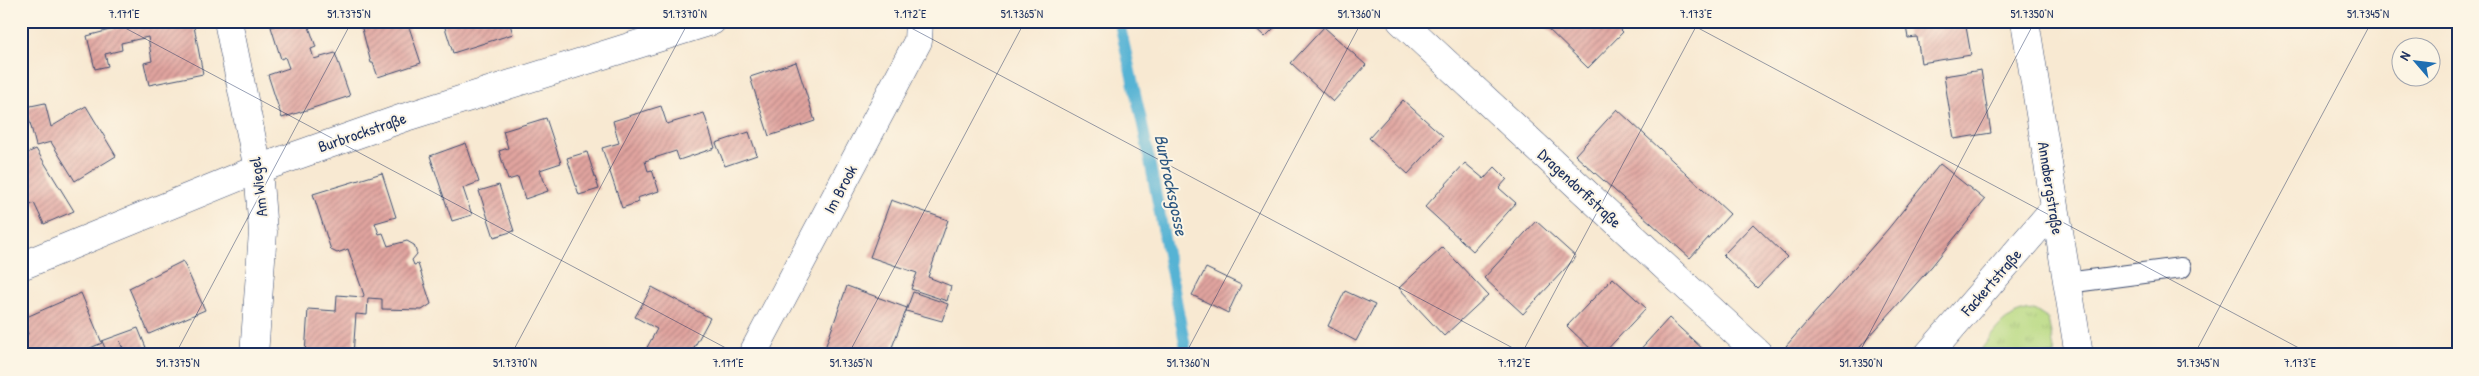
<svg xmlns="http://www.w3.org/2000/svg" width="2479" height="376" viewBox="0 0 2479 376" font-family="'Patrick Hand',sans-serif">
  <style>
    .grass { fill: url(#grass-tufts); stroke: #698470 }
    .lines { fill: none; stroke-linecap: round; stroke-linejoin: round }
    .stream { stroke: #56b3d4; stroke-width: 11 }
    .building { fill: url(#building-hatch) }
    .service-casing { stroke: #3c4b6f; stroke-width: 22 }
    .minor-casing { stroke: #3c4b6f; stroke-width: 29 }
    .service { stroke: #fff; stroke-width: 20 }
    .minor { stroke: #fff; stroke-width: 28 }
    .ticks { fill: none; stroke: #1b2f5e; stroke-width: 1; stroke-opacity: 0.45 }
    .labels { text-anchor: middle; stroke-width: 4; stroke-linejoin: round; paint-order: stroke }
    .street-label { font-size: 16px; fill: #1b2f5e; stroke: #fcf5e5 }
    .water-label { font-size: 18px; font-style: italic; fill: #2d5781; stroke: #fcf5e5 }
    .neatline { fill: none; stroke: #1b2f5e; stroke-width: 2 }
    .ticks-label { font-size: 12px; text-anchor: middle; fill: #1b2f5e }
  </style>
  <defs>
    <pattern id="grass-tufts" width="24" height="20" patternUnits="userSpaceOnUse" patternTransform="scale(1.25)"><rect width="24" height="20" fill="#b7d981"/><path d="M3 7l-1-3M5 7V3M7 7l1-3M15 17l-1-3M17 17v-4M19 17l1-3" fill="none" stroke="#9dbb72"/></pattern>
    <pattern id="building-hatch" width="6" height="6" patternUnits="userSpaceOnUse" patternTransform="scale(1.25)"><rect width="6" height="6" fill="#e1a49f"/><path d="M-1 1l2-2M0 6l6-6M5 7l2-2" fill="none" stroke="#b68685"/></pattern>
  </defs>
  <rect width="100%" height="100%" fill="#fcf5e5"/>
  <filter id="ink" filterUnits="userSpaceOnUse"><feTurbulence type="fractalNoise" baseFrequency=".02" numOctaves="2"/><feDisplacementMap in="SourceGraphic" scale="10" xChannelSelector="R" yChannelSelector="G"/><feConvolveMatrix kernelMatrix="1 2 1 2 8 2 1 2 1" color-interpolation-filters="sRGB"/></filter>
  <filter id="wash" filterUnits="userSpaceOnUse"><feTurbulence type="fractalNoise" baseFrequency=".0096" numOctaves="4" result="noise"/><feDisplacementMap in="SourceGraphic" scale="20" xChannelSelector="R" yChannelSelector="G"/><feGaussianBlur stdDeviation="1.12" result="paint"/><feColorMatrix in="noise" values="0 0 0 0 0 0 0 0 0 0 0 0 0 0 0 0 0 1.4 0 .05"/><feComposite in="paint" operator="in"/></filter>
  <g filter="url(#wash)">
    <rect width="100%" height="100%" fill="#f8e9d2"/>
    <path class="grass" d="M2034 310 2048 319 2055 355H1977C1995 332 2003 312 2034 310Z"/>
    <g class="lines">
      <path class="stream" d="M1119 21 1143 127 1187 355"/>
    </g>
    <g id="blocks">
      <g class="building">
        <path d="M144 21H193L203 74 149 85 144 63 152 61 148 37 121 43 122 50 105 54 108 66 95 69 87 36Z"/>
        <path d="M288 21H307L316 47 311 49 314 59 335 53 350 96 282 118 268 75 289 68 285 57 281 59 271 27Z"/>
        <path d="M360 21H390L391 26 407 21 421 63 378 77 373 63H371Z"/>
        <path d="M443 21H509L513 34 453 53Z"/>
        <path d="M1248 21H1281L1265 37Z"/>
        <path d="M1540 21H1612L1623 32 1588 68Z"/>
        <path d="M1905 21H1965L1971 55 1921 63 1917 37 1908 38Z"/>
        <path d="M1324 27 1366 65 1333 102 1291 63Z"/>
        <path d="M796 62 815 121 769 136 750 77Z"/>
        <path d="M1981 70 1991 133 1954 139 1944 76Z"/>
        <path d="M1403 100 1443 136 1408 174 1369 138Z"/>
        <path d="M45 103 51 127 86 106 116 156 75 181 51 142 36 146 26 107Z"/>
        <path d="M661 106 667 124 704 113 715 148 679 160 676 151 645 161 648 171 652 170 659 191 637 198 639 202 622 208 602 148 619 143 613 121Z"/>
        <path d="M1617 109 1730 214 1690 258 1575 155Z"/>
        <path d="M546 118 561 163 540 170 548 191 525 199 518 177 508 180 499 151 508 148 503 131Z"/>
        <path d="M749 132 757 155 725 166 716 143Z"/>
        <path d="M466 143 479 182 463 188 472 215 452 221 430 156Z"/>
        <path d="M36 149 74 211 44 224 34 203 21 210V178L28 175 21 162V156Z"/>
        <path d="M587 152 599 189 579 195 567 158Z"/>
        <path d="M1465 163 1484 179 1495 167 1507 179 1499 188 1516 203 1473 251 1425 207Z"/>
        <path d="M1940 164 1985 200 1932 266 1853 355H1796L1786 346 1888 229Z"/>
        <path d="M382 173 396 217 375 223 379 234 383 233 388 246 407 241 414 245 417 254 412 260 414 265 418 264 431 304 422 310 382 309V299L368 298 367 315 356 314 353 355 305 354 308 309 336 311 337 295 363 297 364 295 348 249 337 253 331 250 313 194Z"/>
        <path d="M499 185 514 231 494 237 479 191Z"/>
        <path d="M891 200 948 220 928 277 951 286 947 301 911 289 917 273 870 257Z"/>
        <path d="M1536 221 1576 257 1523 314 1484 278Z"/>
        <path d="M1753 224 1787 257 1757 288 1723 255Z"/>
        <path d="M1443 247 1488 295 1444 336 1399 288Z"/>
        <path d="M183 261 205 310 149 334 129 288Z"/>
        <path d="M1206 268 1241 285 1228 313 1192 295Z"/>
        <path d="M1613 278 1646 308 1602 355H1597L1567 326Z"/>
        <path d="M847 286 907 308 889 355H844L825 348Z"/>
        <path d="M652 287 710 318 690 355 644 353 657 329 635 317Z"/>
        <path d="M1345 291 1375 305 1356 341 1328 326Z"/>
        <path d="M913 292 948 304 942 321 906 311Z"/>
        <path d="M81 293 102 343 74 355H21V337L28 334 22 319Z"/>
        <path d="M1669 318 1705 351 1701 355H1635Z"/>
        <path d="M138 328 149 355H126L120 341 125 355H108L102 341Z"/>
      </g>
    </g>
  </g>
  <g filter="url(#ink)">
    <use href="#blocks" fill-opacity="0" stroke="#3c4b6f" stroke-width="1"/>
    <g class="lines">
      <defs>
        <path id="service" d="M2067 283 2181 268"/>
        <g id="minor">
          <path d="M228 21 258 169 263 232 254 355"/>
          <path d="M1401 21 1760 355"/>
          <path d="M2025 21 2079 355"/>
          <path d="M21 266 258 169 406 117 712 21"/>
          <path d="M752 355 918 41 919 21"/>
          <path d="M1928 355 2054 209"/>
        </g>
      </defs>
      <use href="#service" class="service-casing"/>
      <use href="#minor" class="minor-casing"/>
      <use href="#service" class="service"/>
      <use href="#minor" class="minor"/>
    </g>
  </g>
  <path class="ticks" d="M112 21 739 355M898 21 1526 355M1685 21 2312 355M175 355 352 21M511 355 689 21M848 355 1025 21M1185 355 1362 21M1521 355 1699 21M1858 355 2035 21M2194 355 2372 21"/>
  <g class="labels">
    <g class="street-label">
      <text transform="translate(362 132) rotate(-19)" y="6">Burbrockstraße</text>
      <text transform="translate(258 187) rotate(-97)" y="6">Am Wiegel</text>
      <text transform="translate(1580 188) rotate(43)" y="6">Dragendorffstraße</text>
      <text transform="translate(2051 188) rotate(81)" y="6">Annabergstraße</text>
      <text transform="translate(840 189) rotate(-62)" y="6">Im Brook</text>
      <text transform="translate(1991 282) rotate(-49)" y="6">Fackertstraße</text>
    </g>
    <g class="water-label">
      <text transform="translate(1171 185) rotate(78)" y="6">Burbrocksgosse</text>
    </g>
  </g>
  <rect width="2479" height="376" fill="none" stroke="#fcf5e5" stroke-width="55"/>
  <g transform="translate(2416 62) rotate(298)"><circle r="24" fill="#fcf5e5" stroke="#a2a6af"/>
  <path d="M0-4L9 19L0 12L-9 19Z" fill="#1f6fb2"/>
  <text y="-8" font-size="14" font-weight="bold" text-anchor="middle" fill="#1b2f5e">N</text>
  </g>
  <rect x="28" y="28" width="2424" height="320" class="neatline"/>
  <g class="ticks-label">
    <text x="124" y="18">7.171°E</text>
    <text x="349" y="18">51.7375°N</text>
    <text x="685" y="18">51.7370°N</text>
    <text x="910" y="18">7.172°E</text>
    <text x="1022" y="18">51.7365°N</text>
    <text x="1359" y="18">51.7360°N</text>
    <text x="1696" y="18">7.173°E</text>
    <text x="2032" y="18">51.7350°N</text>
    <text x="2368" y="18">51.7345°N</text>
    <text x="178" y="367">51.7375°N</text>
    <text x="515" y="367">51.7370°N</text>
    <text x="728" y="367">7.171°E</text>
    <text x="851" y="367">51.7365°N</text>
    <text x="1188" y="367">51.7360°N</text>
    <text x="1514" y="367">7.172°E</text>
    <text x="1861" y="367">51.7350°N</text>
    <text x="2198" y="367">51.7345°N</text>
    <text x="2300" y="367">7.173°E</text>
  </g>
</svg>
